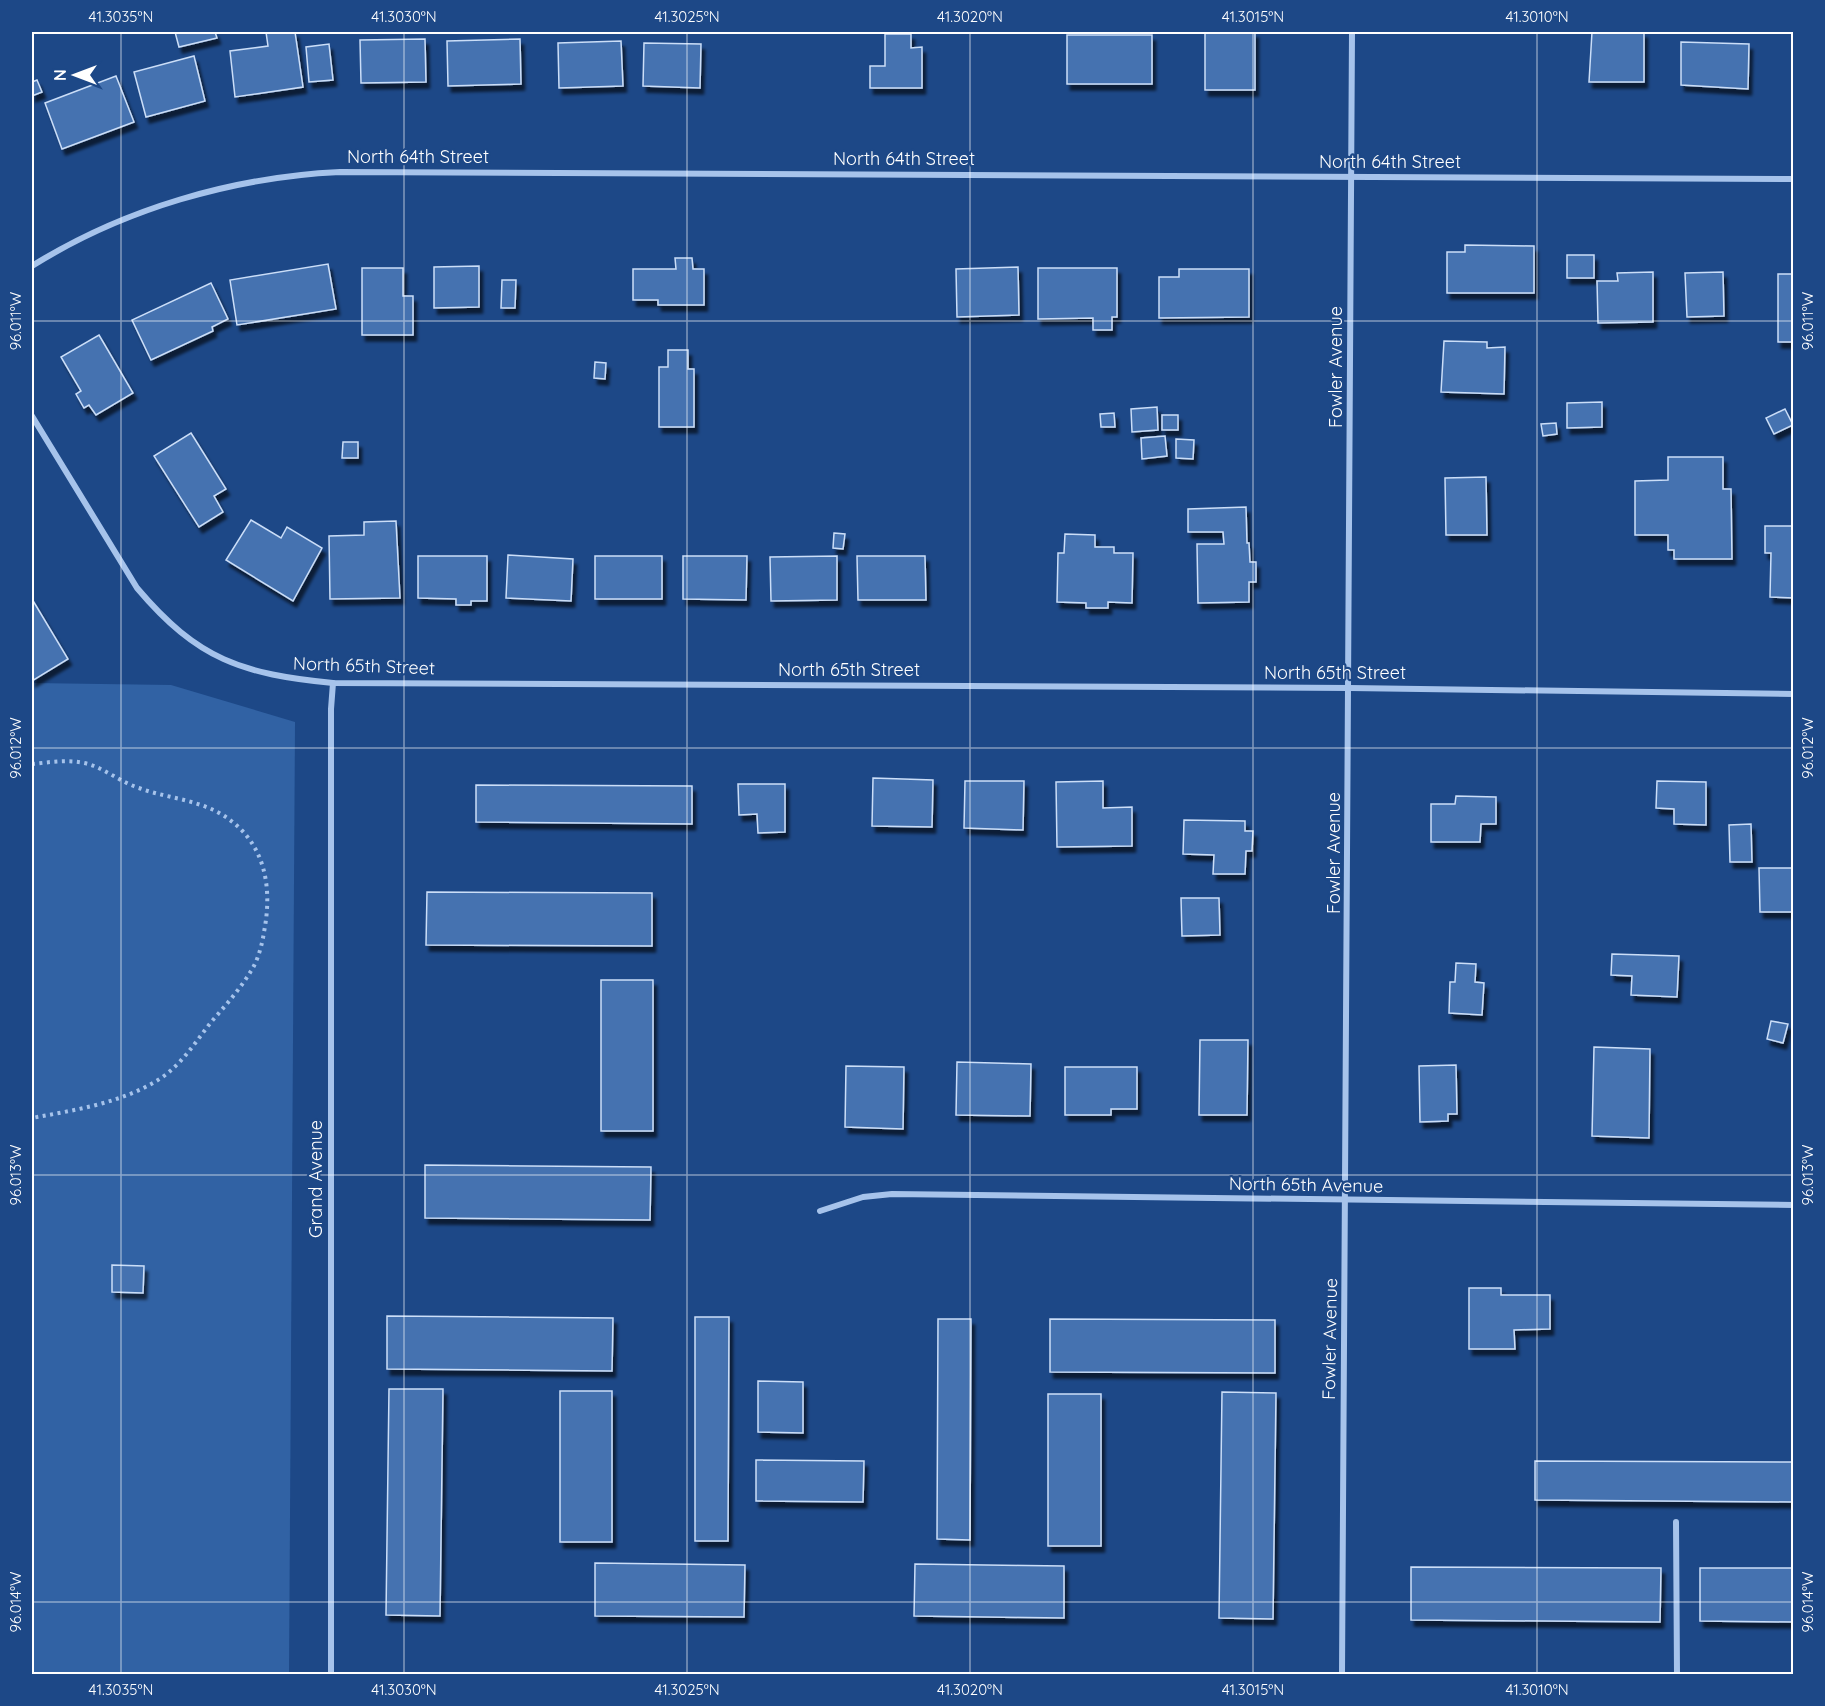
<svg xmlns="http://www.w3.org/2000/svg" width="1825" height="1706" viewBox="0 0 1825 1706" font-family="Quicksand,sans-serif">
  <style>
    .grass { fill: #3162a4 }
    .building { fill: #4572b0; stroke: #cbdef8; stroke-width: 1.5; filter: url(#shadow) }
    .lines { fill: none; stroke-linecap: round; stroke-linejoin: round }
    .path { stroke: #a6c3eb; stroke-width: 4; stroke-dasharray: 3 4.5; stroke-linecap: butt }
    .street { stroke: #a6c3eb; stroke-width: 6 }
    .ticks { fill: none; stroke: #fff; stroke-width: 1.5; stroke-opacity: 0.45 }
    .labels { text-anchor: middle; stroke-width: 4.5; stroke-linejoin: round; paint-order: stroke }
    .street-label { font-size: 18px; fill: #fff; stroke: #1d4887 }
    .neatline { fill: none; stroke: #fff; stroke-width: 2 }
    .ticks-label { font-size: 15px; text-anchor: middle; fill: #fff }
  </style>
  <defs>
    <filter id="shadow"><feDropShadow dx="3.5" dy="6" stdDeviation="1.5" flood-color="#0009"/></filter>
  </defs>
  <rect width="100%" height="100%" fill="#1d4887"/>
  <path class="grass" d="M32 683 171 685 295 722 289 1674H32Z"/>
  <g class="building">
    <path d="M175 32H215L217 38 179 47Z"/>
    <path d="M266 32H295L303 87 235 97 230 51 268 46Z"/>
    <rect x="1205" y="32" width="50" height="58"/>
    <path d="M1592 32H1644V82H1589Z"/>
    <path d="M885 34H911V48L922 47V88H870V66H885Z"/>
    <rect x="1067" y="35" width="85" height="49"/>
    <path d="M425 39 426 82 361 83 360 40Z"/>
    <path d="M520 39 521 84 448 86 447 41Z"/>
    <path d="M621 41 623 86 559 88 558 43Z"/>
    <path d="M1681 42 1749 44 1748 89 1681 85Z"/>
    <path d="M644 43 701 44 700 88 643 86Z"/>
    <path d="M329 44 333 80 309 82 306 47Z"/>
    <path d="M194 56 205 101 146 117 134 72Z"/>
    <path d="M116 76 134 122 62 149 45 103Z"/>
    <path d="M37 80 42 92 32 96V82Z"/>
    <path d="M1465 245 1534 246V293H1447V252H1465Z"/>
    <rect x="1567" y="255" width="27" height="23"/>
    <path d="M675 258H692L693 269H704V305H658V300H633V269H676Z"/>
    <path d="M328 264 336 309 237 325 230 280Z"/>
    <path d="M479 266V307L434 308V267Z"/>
    <path d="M1018 267 1019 315 957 317 956 269Z"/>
    <path d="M362 268H403V296H413V335H362Z"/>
    <path d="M1038 268H1117V317H1112V330H1093V318L1038 319Z"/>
    <path d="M1179 269H1249V317L1159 318V277H1179Z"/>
    <path d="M1653 272V322L1598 323 1597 281H1618L1617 273Z"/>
    <path d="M1723 272 1724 316 1687 317 1685 273Z"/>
    <rect x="1778" y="274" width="16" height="68"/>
    <path d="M502 280H516L515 308H501Z"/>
    <path d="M211 283 228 319 212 327 213 331 151 360 132 320Z"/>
    <path d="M99 335 133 393 96 415 89 405 84 408 76 394 81 391 61 357Z"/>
    <path d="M1444 341 1487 342V348L1505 347 1504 394 1441 392Z"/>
    <path d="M668 350H688V369H694V427H659V367H668Z"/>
    <path d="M595 362 606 363 605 379 594 378Z"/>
    <path d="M1602 402V427L1567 428V403Z"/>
    <path d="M1157 407 1158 430 1132 432 1131 409Z"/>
    <path d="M1785 409 1793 425 1774 434 1766 418Z"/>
    <path d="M1114 413 1115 427H1101L1100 414Z"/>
    <rect x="1162" y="415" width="16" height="15"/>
    <path d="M1556 423 1557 434 1543 436 1541 424Z"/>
    <path d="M191 433 226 489 214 496 223 512 199 527 154 456Z"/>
    <path d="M1165 436 1167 456 1142 459 1141 438Z"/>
    <path d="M1176 439 1194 440 1193 459 1176 458Z"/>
    <path d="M343 442H358V458H342Z"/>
    <path d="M1668 457H1723V489H1731L1732 559H1674V550H1668V535H1635V481L1668 480Z"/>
    <path d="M1486 477 1487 535H1446L1445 478Z"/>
    <path d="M1246 507 1247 543H1249L1250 562H1256V582H1249V602L1198 603 1197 544H1224L1223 532H1188V509Z"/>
    <path d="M251 520 281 538 287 527 322 548 293 601 226 560Z"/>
    <path d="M396 521 400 598 330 599 329 536 364 535V522Z"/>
    <path d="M1765 526H1794V598L1770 597 1771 553H1765Z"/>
    <path d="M834 533 845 534 843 549 833 548Z"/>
    <path d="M1065 534 1095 535V547H1114V553H1133L1132 603 1108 602V608H1086V603L1057 602 1058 553H1064Z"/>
    <path d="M508 555 573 559 571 601 506 598Z"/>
    <path d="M418 556H487V601H471V605H456V599L418 598Z"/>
    <rect x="595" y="556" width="67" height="43"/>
    <path d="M683 556H747L746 600 683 599Z"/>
    <path d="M837 556V600L771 601 770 557Z"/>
    <path d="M857 556H925L926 600H858Z"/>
    <path d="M32 599 68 659 32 681Z"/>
    <path d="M873 778 933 780 932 827 872 826Z"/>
    <path d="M965 781H1024L1023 830 964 828Z"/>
    <path d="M1103 781V808L1132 807V846L1057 847 1056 782Z"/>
    <path d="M1657 781 1706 782V825L1674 824V809L1656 808Z"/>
    <path d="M738 784H785V832L758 833 757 814 739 815Z"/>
    <path d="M476 785 692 786V824L476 822Z"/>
    <path d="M1456 796 1496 797V824H1481L1480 842H1431V804H1455Z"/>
    <path d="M1184 820 1245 821V831H1253L1252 851H1246L1245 874H1213L1214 855 1183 854Z"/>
    <path d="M1751 824 1752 862H1730L1729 825Z"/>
    <path d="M1759 868H1794V912H1760Z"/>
    <path d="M427 892 652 893V946L426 945Z"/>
    <path d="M1181 898H1219L1220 935 1182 936Z"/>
    <path d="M1612 954 1679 956 1677 997 1631 995 1632 976 1611 975Z"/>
    <path d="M1456 963 1476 964 1475 982 1484 983 1482 1015 1449 1013 1450 982H1455Z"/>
    <rect x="601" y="980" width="52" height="151"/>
    <path d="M1771 1021 1788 1024 1783 1043 1767 1039Z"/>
    <path d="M1200 1040H1248L1247 1115H1199Z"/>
    <path d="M1594 1047 1650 1049 1649 1138 1592 1136Z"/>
    <path d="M957 1062 1031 1064 1030 1116 956 1115Z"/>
    <path d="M1456 1065 1457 1114H1448V1121L1420 1122 1419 1066Z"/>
    <path d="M846 1066 904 1067 903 1129 845 1127Z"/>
    <path d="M1065 1067H1137V1109H1111V1115H1065Z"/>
    <path d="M425 1165 651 1167 650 1220 425 1218Z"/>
    <path d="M112 1265 144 1266 143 1293 112 1292Z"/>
    <path d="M1469 1288H1501V1295H1550V1329L1514 1330 1515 1349H1469Z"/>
    <path d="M387 1316 613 1318 612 1371 387 1369Z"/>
    <path d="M695 1317H729L728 1541H695Z"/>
    <path d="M938 1319H971L970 1540 937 1539Z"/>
    <path d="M1050 1319 1275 1320V1373L1050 1372Z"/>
    <path d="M758 1381 803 1382V1433L758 1432Z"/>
    <path d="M389 1389H443L440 1616 386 1615Z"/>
    <rect x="560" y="1391" width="52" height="151"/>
    <path d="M1222 1392 1276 1393 1273 1619 1219 1618Z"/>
    <rect x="1048" y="1394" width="53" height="152"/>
    <path d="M756 1460 864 1461 863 1502 756 1501Z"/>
    <path d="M1535 1461 1794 1462V1502L1535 1500Z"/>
    <path d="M595 1563 745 1565 744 1617 595 1616Z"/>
    <path d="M915 1564 1064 1566V1618L914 1616Z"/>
    <path d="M1411 1567 1661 1568 1660 1622 1411 1620Z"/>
    <path d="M1700 1568H1794V1622L1700 1621Z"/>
  </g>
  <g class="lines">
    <path class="path" d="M32 764C52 762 74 758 94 766 109 772 123 783 139 788 166 798 195 799 221 814 265 840 273 886 264 932 262 945 258 960 251 971 240 989 226 1005 212 1021 196 1041 183 1063 161 1078 123 1103 75 1110 32 1118"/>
    <g class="street">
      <path d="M32 266C123 209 233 177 340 172L1794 179"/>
      <path d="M32 416 137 588C198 660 242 674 333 683L1350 688 1794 694"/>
      <path d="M820 1211 863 1197 892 1194 1794 1205"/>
      <path d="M1676 1522 1677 1674"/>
      <path d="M331 1674V709L333 683"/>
      <path d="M1342 1674 1352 32"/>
    </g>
  </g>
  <path class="ticks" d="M121 32V1674M404 32V1674M687 32V1674M970 32V1674M1253 32V1674M1537 32V1674M32 321H1794M32 748H1794M32 1175H1794M32 1602H1794"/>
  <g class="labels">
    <g class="street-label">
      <text x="418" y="163">North 64th Street</text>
      <text x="904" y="165">North 64th Street</text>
      <text x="1390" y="168">North 64th Street</text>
      <text transform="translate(1336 367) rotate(-90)" y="6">Fowler Avenue</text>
      <text transform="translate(364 666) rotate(2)" y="6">North 65th Street</text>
      <text x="849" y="676">North 65th Street</text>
      <text x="1335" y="679">North 65th Street</text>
      <text transform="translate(1334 853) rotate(-90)" y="6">Fowler Avenue</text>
      <text transform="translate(316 1179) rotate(-90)" y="6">Grand Avenue</text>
      <text transform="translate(1306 1185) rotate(1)" y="6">North 65th Avenue</text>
      <text transform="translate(1330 1339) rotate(-89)" y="6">Fowler Avenue</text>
    </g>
  </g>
  <rect width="1825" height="1706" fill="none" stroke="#1d4887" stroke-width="66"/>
  <g transform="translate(75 75) rotate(270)" stroke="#1d4887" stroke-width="4.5" paint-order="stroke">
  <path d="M0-4.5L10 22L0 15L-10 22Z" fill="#ffffff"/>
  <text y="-9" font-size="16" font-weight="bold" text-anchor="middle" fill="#ffffff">N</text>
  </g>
  <rect x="33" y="33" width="1759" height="1640" class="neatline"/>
  <g class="ticks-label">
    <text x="121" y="22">41.3035°N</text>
    <text x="404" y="22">41.3030°N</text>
    <text x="687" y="22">41.3025°N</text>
    <text x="970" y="22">41.3020°N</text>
    <text x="1253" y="22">41.3015°N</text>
    <text x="1537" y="22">41.3010°N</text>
    <text transform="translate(1808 321) rotate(-90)" y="5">96.011°W</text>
    <text transform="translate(16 321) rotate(-90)" y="5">96.011°W</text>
    <text transform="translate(1808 748) rotate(-90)" y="5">96.012°W</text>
    <text transform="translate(16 748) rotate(-90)" y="5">96.012°W</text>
    <text transform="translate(1808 1175) rotate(-90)" y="5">96.013°W</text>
    <text transform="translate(16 1175) rotate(-90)" y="5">96.013°W</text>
    <text transform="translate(1808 1602) rotate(-90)" y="5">96.014°W</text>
    <text transform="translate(16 1602) rotate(-90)" y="5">96.014°W</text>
    <text x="121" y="1695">41.3035°N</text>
    <text x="404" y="1695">41.3030°N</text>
    <text x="687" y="1695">41.3025°N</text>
    <text x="970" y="1695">41.3020°N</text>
    <text x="1253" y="1695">41.3015°N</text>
    <text x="1537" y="1695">41.3010°N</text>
  </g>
</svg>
